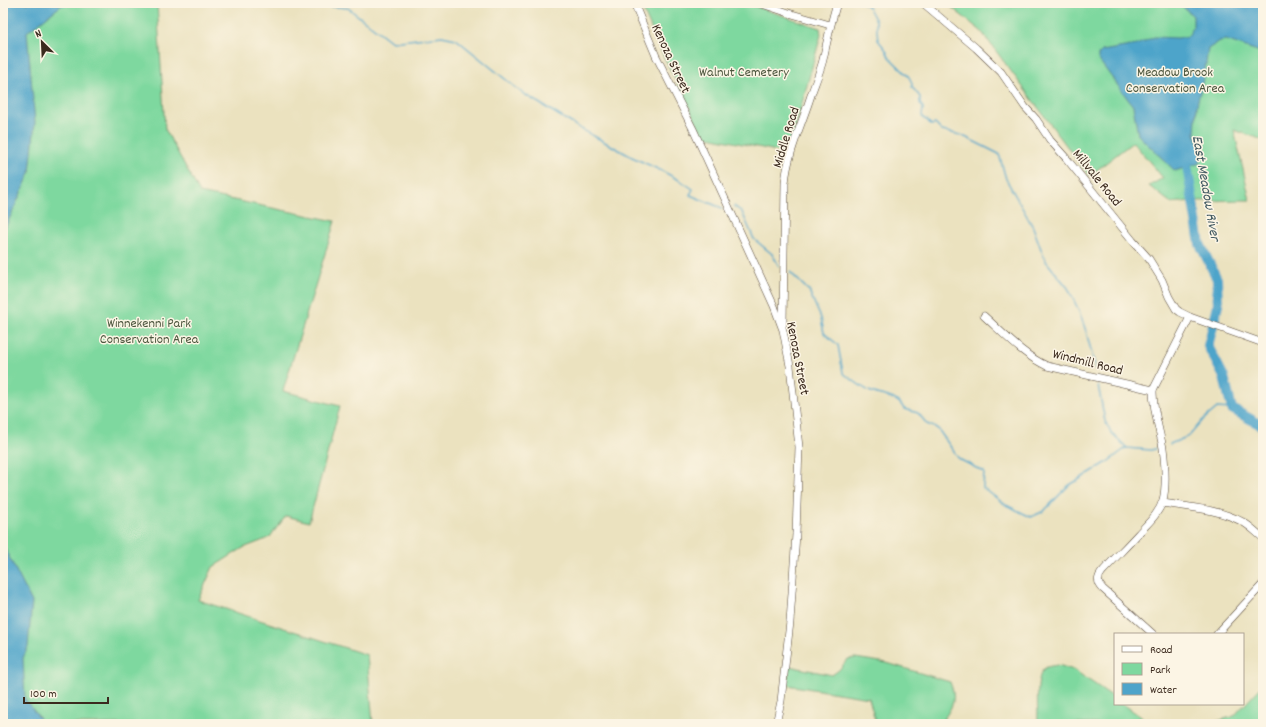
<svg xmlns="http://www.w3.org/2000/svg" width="1266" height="727" viewBox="0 0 1266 727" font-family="Dekko,sans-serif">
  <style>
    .green { fill: #7ed89f; stroke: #5c815e }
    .water { fill: #4ea4ca; stroke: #446774 }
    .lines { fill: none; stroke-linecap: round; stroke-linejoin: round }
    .stream { stroke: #4ea4ca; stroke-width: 1.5 }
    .river { stroke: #4ea4ca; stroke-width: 10 }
    .minor-casing { stroke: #554636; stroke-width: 8 }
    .minor { stroke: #fff; stroke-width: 7 }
    .labels { text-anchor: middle; stroke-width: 3; stroke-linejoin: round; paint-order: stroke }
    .street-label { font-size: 14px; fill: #3b2a1e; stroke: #fcf5e5 }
    .park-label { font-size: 14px; fill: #4c563e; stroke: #fcf5e5 }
    .water-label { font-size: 15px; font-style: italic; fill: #435b63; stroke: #fcf5e5 }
  </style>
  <rect width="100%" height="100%" fill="#fcf5e5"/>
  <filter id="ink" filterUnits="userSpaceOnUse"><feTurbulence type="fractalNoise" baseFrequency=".025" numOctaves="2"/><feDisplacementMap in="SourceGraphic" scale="8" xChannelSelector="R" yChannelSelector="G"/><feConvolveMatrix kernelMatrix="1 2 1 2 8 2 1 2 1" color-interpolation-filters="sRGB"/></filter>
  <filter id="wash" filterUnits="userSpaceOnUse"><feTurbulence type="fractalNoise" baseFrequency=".012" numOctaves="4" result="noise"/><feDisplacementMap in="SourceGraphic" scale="16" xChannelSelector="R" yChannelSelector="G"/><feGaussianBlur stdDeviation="0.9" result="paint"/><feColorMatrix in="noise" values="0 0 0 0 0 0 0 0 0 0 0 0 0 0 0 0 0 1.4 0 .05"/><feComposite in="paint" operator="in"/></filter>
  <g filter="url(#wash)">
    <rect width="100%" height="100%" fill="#ebe2bf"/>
    <g class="green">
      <path d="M3 3H157L165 129 200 193 335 221 283 391 340 406 309 522 286 516 269 538 243 548 213 567 198 600 367 655 373 724H3Z"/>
      <path d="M640 3H745L820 28 821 35 789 150 782 152 703 136 662 53Z"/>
      <path d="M946 3H1263V140L1234 130 1250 200 1193 201 1171 203 1149 186 1163 178 1133 142 1089 176 993 47 981 31Z"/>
      <path d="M855 658 887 663 950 682C958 702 951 707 941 724H876L869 698 787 685 789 666 832 675 839 670 848 659Z"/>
      <path d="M1058 665 1074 670 1115 698V704H1123L1151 724H1038C1038 712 1035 679 1043 670 1046 666 1052 666 1058 665Z"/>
      <path d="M1263 685V724H1208L1234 716Z"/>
    </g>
    <g class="water">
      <path d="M3 3H56L62 5 27 32 35 122 30 173 3 233Z"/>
      <path d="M1176 3H1263V53L1226 40 1220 41 1208 49 1205 70 1197 105 1195 134 1202 149 1200 163 1175 171 1138 135 1133 106 1098 59V55L1102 51 1136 45 1154 37 1178 38 1188 36 1193 28V16L1182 6Z"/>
      <path d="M3 545 32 602 28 647 23 658 25 699 44 724H3Z"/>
    </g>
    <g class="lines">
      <g class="stream">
        <path d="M290 3 348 8 392 42 442 36 456 39 521 92 581 129 632 157 662 171 681 181 693 189 690 195 722 208"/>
        <path d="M863 3 869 8 876 21 878 40 886 50 889 57 909 77 912 83V87L920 97V103L923 108 922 116 924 119 927 120 931 125 935 124 942 131 961 135 999 154 1006 179 1033 227 1045 260 1068 288 1078 309 1086 331 1096 370"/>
        <path d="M62 5 74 3"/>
        <path d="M734 206 742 212 754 239 772 254 779 266"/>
        <path d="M790 272 809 291 821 318 824 333 838 345 843 373C851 379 860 386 869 391 881 397 897 395 904 409L918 413 927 424 938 429 959 459 984 472 983 488 1006 505 1031 517 1044 511 1068 486 1106 463 1126 448 1151 450 1155 449"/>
        <path d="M1098 385 1105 421 1110 431 1126 447"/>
        <path d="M1170 444 1189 436 1203 420 1217 408 1232 409"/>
      </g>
      <path class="river" d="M1185 154 1200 244 1217 279 1218 305 1208 346 1224 377 1232 409 1263 426"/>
    </g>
  </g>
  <g filter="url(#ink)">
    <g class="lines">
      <defs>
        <g id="minor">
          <path d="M634 3 656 56 693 129 774 306 783 330 790 366 799 447 796 534 790 622 781 701 776 724"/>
          <path d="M759 3 792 14 830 25"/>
          <path d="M923 3 976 48 1001 72 1025 107 1036 119 1050 140 1066 158 1133 241 1149 259 1162 280 1169 297 1176 309 1180 312 1190 317 1263 343"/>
          <path d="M984 316C1004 334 1023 355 1047 366L1153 390"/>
          <path d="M783 324 785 183C788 151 803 122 812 92 816 81 820 71 823 60 827 41 831 22 837 3"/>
          <path d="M1162 503C1189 507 1219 509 1243 522 1250 526 1257 533 1263 538"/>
          <path d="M1153 634 1103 589C1097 583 1097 578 1102 572 1114 559 1126 547 1138 534 1147 524 1159 514 1163 500 1167 484 1165 464 1163 448 1159 428 1153 410 1153 390L1190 317"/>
          <path d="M1217 634 1263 584"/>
        </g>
      </defs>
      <use href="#minor" class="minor-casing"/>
      <use href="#minor" class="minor"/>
    </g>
  </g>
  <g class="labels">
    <g class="street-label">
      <text transform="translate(672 58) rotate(65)" y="5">Kenoza Street</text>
      <text transform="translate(785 137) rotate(-73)" y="5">Middle Road</text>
      <text transform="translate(1098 177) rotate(51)" y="5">Millvale Road</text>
      <text transform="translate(799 358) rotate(79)" y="5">Kenoza Street</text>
      <text transform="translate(1088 361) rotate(14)" y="5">Windmill Road</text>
    </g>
    <g class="park-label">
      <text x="744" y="76">Walnut Cemetery</text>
      <text x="1175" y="76">Meadow Brook<tspan x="1175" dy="16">Conservation Area</tspan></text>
      <text x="149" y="327">Winnekenni Park<tspan x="149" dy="16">Conservation Area</tspan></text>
    </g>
    <g class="water-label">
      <text transform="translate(1207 188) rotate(80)" y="5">East Meadow River</text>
    </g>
  </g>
  <rect width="1266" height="727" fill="none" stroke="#fcf5e5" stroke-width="16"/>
  <rect x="1114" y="633" width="130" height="72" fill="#fcf5e5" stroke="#afa495"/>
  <rect x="1122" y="646" width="20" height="6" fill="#ffffff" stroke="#afa495"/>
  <text x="1150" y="653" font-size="12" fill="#3b2a1e">Road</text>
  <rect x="1122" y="663" width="20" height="12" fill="#7ed89f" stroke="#afa495"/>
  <text x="1150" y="673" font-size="12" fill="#3b2a1e">Park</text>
  <rect x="1122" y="683" width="20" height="12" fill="#4ea4ca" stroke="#afa495"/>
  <text x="1150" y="693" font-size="12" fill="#3b2a1e">Water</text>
  <g transform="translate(42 42) rotate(336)" stroke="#fcf5e5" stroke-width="3" paint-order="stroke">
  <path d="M0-3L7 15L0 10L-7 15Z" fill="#3b2a1e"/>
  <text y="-6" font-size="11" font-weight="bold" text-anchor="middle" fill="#3b2a1e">N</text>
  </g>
  <path d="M24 697v6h84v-6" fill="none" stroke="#3b2a1e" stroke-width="2"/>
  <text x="30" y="697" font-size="12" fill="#3b2a1e" stroke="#fcf5e5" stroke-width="3" paint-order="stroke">100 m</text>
</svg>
